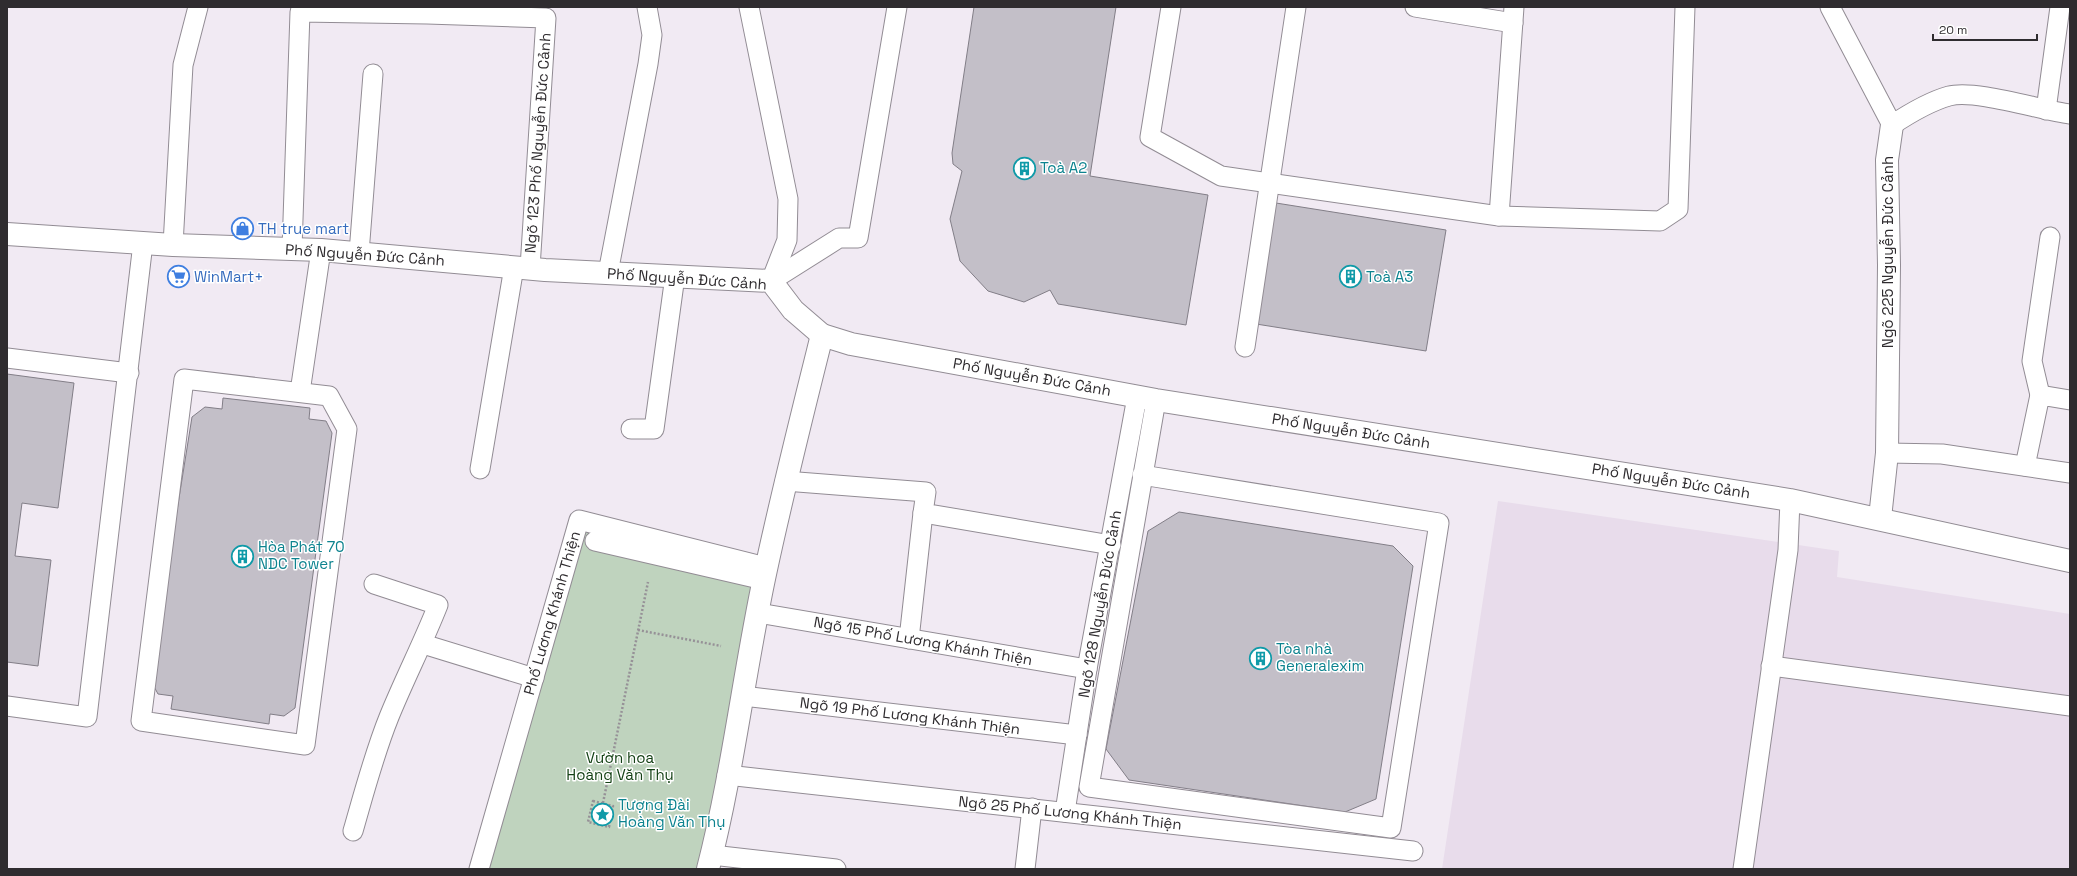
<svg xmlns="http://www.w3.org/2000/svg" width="2077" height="876" viewBox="0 0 2077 876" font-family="'Space Grotesk',sans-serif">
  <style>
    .built { fill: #e8dceb }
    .green { fill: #bfd3be }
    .building { fill: #c3bfc8; stroke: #827e87 }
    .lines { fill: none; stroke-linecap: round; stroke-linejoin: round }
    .lane-casing { stroke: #928c94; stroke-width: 21 }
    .street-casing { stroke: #928c94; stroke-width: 24 }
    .secondary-casing { stroke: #928c94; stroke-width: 24 }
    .path { stroke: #969197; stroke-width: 2.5; stroke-dasharray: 2 2; stroke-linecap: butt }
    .lane { stroke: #fff; stroke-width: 19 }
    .street { stroke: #fff; stroke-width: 22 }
    .secondary { stroke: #fff; stroke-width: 22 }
    .labels { text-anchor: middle; stroke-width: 3; stroke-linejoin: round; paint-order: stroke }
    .street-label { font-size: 15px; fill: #2f2c2f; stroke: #fff }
    .culture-label { font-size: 15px; fill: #0d838f; stroke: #fff; text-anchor: start }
    .shop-label { font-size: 15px; fill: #366cbe; stroke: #fff; text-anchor: start }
    .park-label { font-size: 15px; fill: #144115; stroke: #fff }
  </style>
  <rect width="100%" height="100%" fill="#f1eaf3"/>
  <path class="built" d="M1498 501 1839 551 1837 577 2070 614V869H1442Z"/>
  <path class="green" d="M582 528 761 570 702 869H486Z"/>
  <g class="building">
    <path d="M974 7H1116L1090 176 1208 195 1186 325 1058 304 1050 290 1024 302 988 291 960 261 950 219 962 171 953 164 952 153Z"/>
    <path d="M1276 203 1446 230 1426 351 1256 324Z"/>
    <path d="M7 374 74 383 58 508 22 503 15 556 51 560 38 666 7 662Z"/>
    <path d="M223 398 310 408 309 419 326 421 332 433 295 708 284 716 270 714 269 724 171 709 173 696 158 694 150 679 192 417 205 407 222 409Z"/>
    <path d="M1179 512 1393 546 1413 566 1376 799 1345 812 1129 780 1106 749 1148 531Z"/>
  </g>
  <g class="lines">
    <defs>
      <g id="lane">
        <path d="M749 7 788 199 787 240 771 281"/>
        <path d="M1171 7 1150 137 1221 176 1499 216 1660 221 1678 209 1685 7"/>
        <path d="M1415 7 1513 23"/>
        <path d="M1830 7 1892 125C1910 113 1928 102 1949 96 1975 89 2040 110 2070 114"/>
        <path d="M2046 110 2060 7"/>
        <path d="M1499 216 1514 7"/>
        <path d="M173 245 183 65 198 7"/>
        <path d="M292 249 300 12 427 14 546 18 530 268"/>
        <path d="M359 253 373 74"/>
        <path d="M608 273 648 64 652 35 647 7"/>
        <path d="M771 281 839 238H858L897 7"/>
        <path d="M1245 347 1296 7"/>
        <path d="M7 358 129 373"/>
        <path d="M184 379 329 396 347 429 305 745 141 721Z"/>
        <path d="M300 392 321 250"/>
        <path d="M2040 395 2032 361 2050 237"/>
        <path d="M631 429H654L675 276"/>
        <path d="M1887 453 1942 454 2070 473"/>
        <path d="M2025 466 2040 395 2070 400"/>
        <path d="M480 469 514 267"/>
        <path d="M1142 475 1439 523 1391 828 1089 787 1156 400"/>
        <path d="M785 481 926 492 923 513 1111 545"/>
        <path d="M595 541 764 580"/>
        <path d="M758 613 1087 669"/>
        <path d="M909 639 923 513"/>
        <path d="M423 644 534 678"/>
        <path d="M1771 666 2070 706"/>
        <path d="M743 696 1077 735"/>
        <path d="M7 706 87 717 143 243"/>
        <path d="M727 775 1413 851"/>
        <path d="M1065 812 1087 669 1137 397"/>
        <path d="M353 831C364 793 374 754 389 717 404 680 423 643 438 605L374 584"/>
        <path d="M712 855 836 869"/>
        <path d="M479 869 579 520 766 567"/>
        <path d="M1025 869 1032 808"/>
        <path d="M1743 869 1788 550 1790 500"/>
      </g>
      <g id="street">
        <path d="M1880 518 1887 453 1889 265 1887 160 1892 125"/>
        <path d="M708 869C733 772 744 672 765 574 782 494 802 415 822 335"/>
      </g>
      <path id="secondary" d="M7 234 173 245 321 250 545 270 771 281 793 310 822 335 851 344 1156 400 1790 500 2070 561"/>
    </defs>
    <use href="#lane" class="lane-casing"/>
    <use href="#street" class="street-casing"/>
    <use href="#secondary" class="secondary-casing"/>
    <g class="path">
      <path d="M638 630 721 646"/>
      <path d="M593 801 613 806 609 827 588 822Z"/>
      <path d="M603 803 648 582"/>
    </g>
    <use href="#lane" class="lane"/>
    <use href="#street" class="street"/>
    <use href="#secondary" class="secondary"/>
  </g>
  <defs>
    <symbol id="building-ring" viewBox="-11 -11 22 22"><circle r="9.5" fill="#fff" stroke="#0f9aa8" stroke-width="1.5"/><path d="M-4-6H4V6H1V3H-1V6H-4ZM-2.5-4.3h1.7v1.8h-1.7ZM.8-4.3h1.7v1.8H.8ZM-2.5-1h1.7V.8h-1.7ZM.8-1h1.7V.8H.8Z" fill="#0f9aa8"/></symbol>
    <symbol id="shop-ring" viewBox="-11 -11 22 22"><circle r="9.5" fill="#fff" stroke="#3f7fe0" stroke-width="1.5"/><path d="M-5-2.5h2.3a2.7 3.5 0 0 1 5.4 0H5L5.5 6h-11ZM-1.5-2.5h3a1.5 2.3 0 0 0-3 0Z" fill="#3f7fe0"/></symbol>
    <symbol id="supermarket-ring" viewBox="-11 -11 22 22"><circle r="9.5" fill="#fff" stroke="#3f7fe0" stroke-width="1.5"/><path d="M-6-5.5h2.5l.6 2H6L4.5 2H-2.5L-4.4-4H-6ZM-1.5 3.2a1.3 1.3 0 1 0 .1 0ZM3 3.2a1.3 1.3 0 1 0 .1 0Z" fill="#3f7fe0"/></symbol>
    <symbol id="sight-ring" viewBox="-11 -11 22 22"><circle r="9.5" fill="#fff" stroke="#0f9aa8" stroke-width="1.5"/><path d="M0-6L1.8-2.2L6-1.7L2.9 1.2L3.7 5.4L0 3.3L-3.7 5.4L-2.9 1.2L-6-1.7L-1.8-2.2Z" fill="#0f9aa8"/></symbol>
  </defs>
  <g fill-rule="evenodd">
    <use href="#building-ring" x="1012" y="156" width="25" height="25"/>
    <use href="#shop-ring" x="230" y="216" width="25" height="25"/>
    <use href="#supermarket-ring" x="166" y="264" width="25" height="25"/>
    <use href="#building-ring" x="1338" y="264" width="25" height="25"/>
    <use href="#building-ring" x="230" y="544" width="25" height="25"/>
    <use href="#building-ring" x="1248" y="646" width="25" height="25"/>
    <use href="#sight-ring" x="590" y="802" width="25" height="25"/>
  </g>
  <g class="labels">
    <g class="street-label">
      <text transform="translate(538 143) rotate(-86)" y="5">Ngõ 123 Phố Nguyễn Đức Cảnh</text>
      <text transform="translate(1888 252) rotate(-90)" y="5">Ngõ 225 Nguyễn Đức Cảnh</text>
      <text transform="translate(365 255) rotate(4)" y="5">Phố Nguyễn Đức Cảnh</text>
      <text transform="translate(687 279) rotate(4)" y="5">Phố Nguyễn Đức Cảnh</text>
      <text transform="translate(1032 377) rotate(10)" y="5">Phố Nguyễn Đức Cảnh</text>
      <text transform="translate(1351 431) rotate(9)" y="5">Phố Nguyễn Đức Cảnh</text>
      <text transform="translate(1671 481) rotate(9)" y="5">Phố Nguyễn Đức Cảnh</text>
      <text transform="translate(1100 604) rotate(-80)" y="5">Ngõ 128 Nguyễn Đức Cảnh</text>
      <text transform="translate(552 613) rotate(-74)" y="5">Phố Lương Khánh Thiện</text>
      <text transform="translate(923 641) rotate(10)" y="5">Ngõ 15 Phố Lương Khánh Thiện</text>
      <text transform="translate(910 716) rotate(7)" y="5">Ngõ 19 Phố Lương Khánh Thiện</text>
      <text transform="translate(1070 813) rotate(6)" y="5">Ngõ 25 Phố Lương Khánh Thiện</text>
    </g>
    <g class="culture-label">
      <text x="1040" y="173">Toà A2</text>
      <text x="1366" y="282">Toà A3</text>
      <text x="258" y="552">Hòa Phát 70<tspan x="258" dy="17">NDC Tower</tspan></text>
      <text x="1276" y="654">Tòa nhà<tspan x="1276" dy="17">Generalexim</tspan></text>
      <text x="618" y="810">Tượng Đài<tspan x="618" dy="17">Hoàng Văn Thụ</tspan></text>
    </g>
    <g class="shop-label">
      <text x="258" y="234">TH true mart</text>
      <text x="194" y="282">WinMart+</text>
    </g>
    <g class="park-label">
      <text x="620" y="763">Vườn hoa<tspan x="620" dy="17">Hoàng Văn Thụ</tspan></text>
    </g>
  </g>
  <rect width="2077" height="876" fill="none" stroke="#2f2c2f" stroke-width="16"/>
  <path d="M1933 34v6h104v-6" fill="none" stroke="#2f2c2f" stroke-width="2"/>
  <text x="1939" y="34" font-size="12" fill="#2f2c2f" stroke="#ffffff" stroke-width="3" paint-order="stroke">20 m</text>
</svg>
